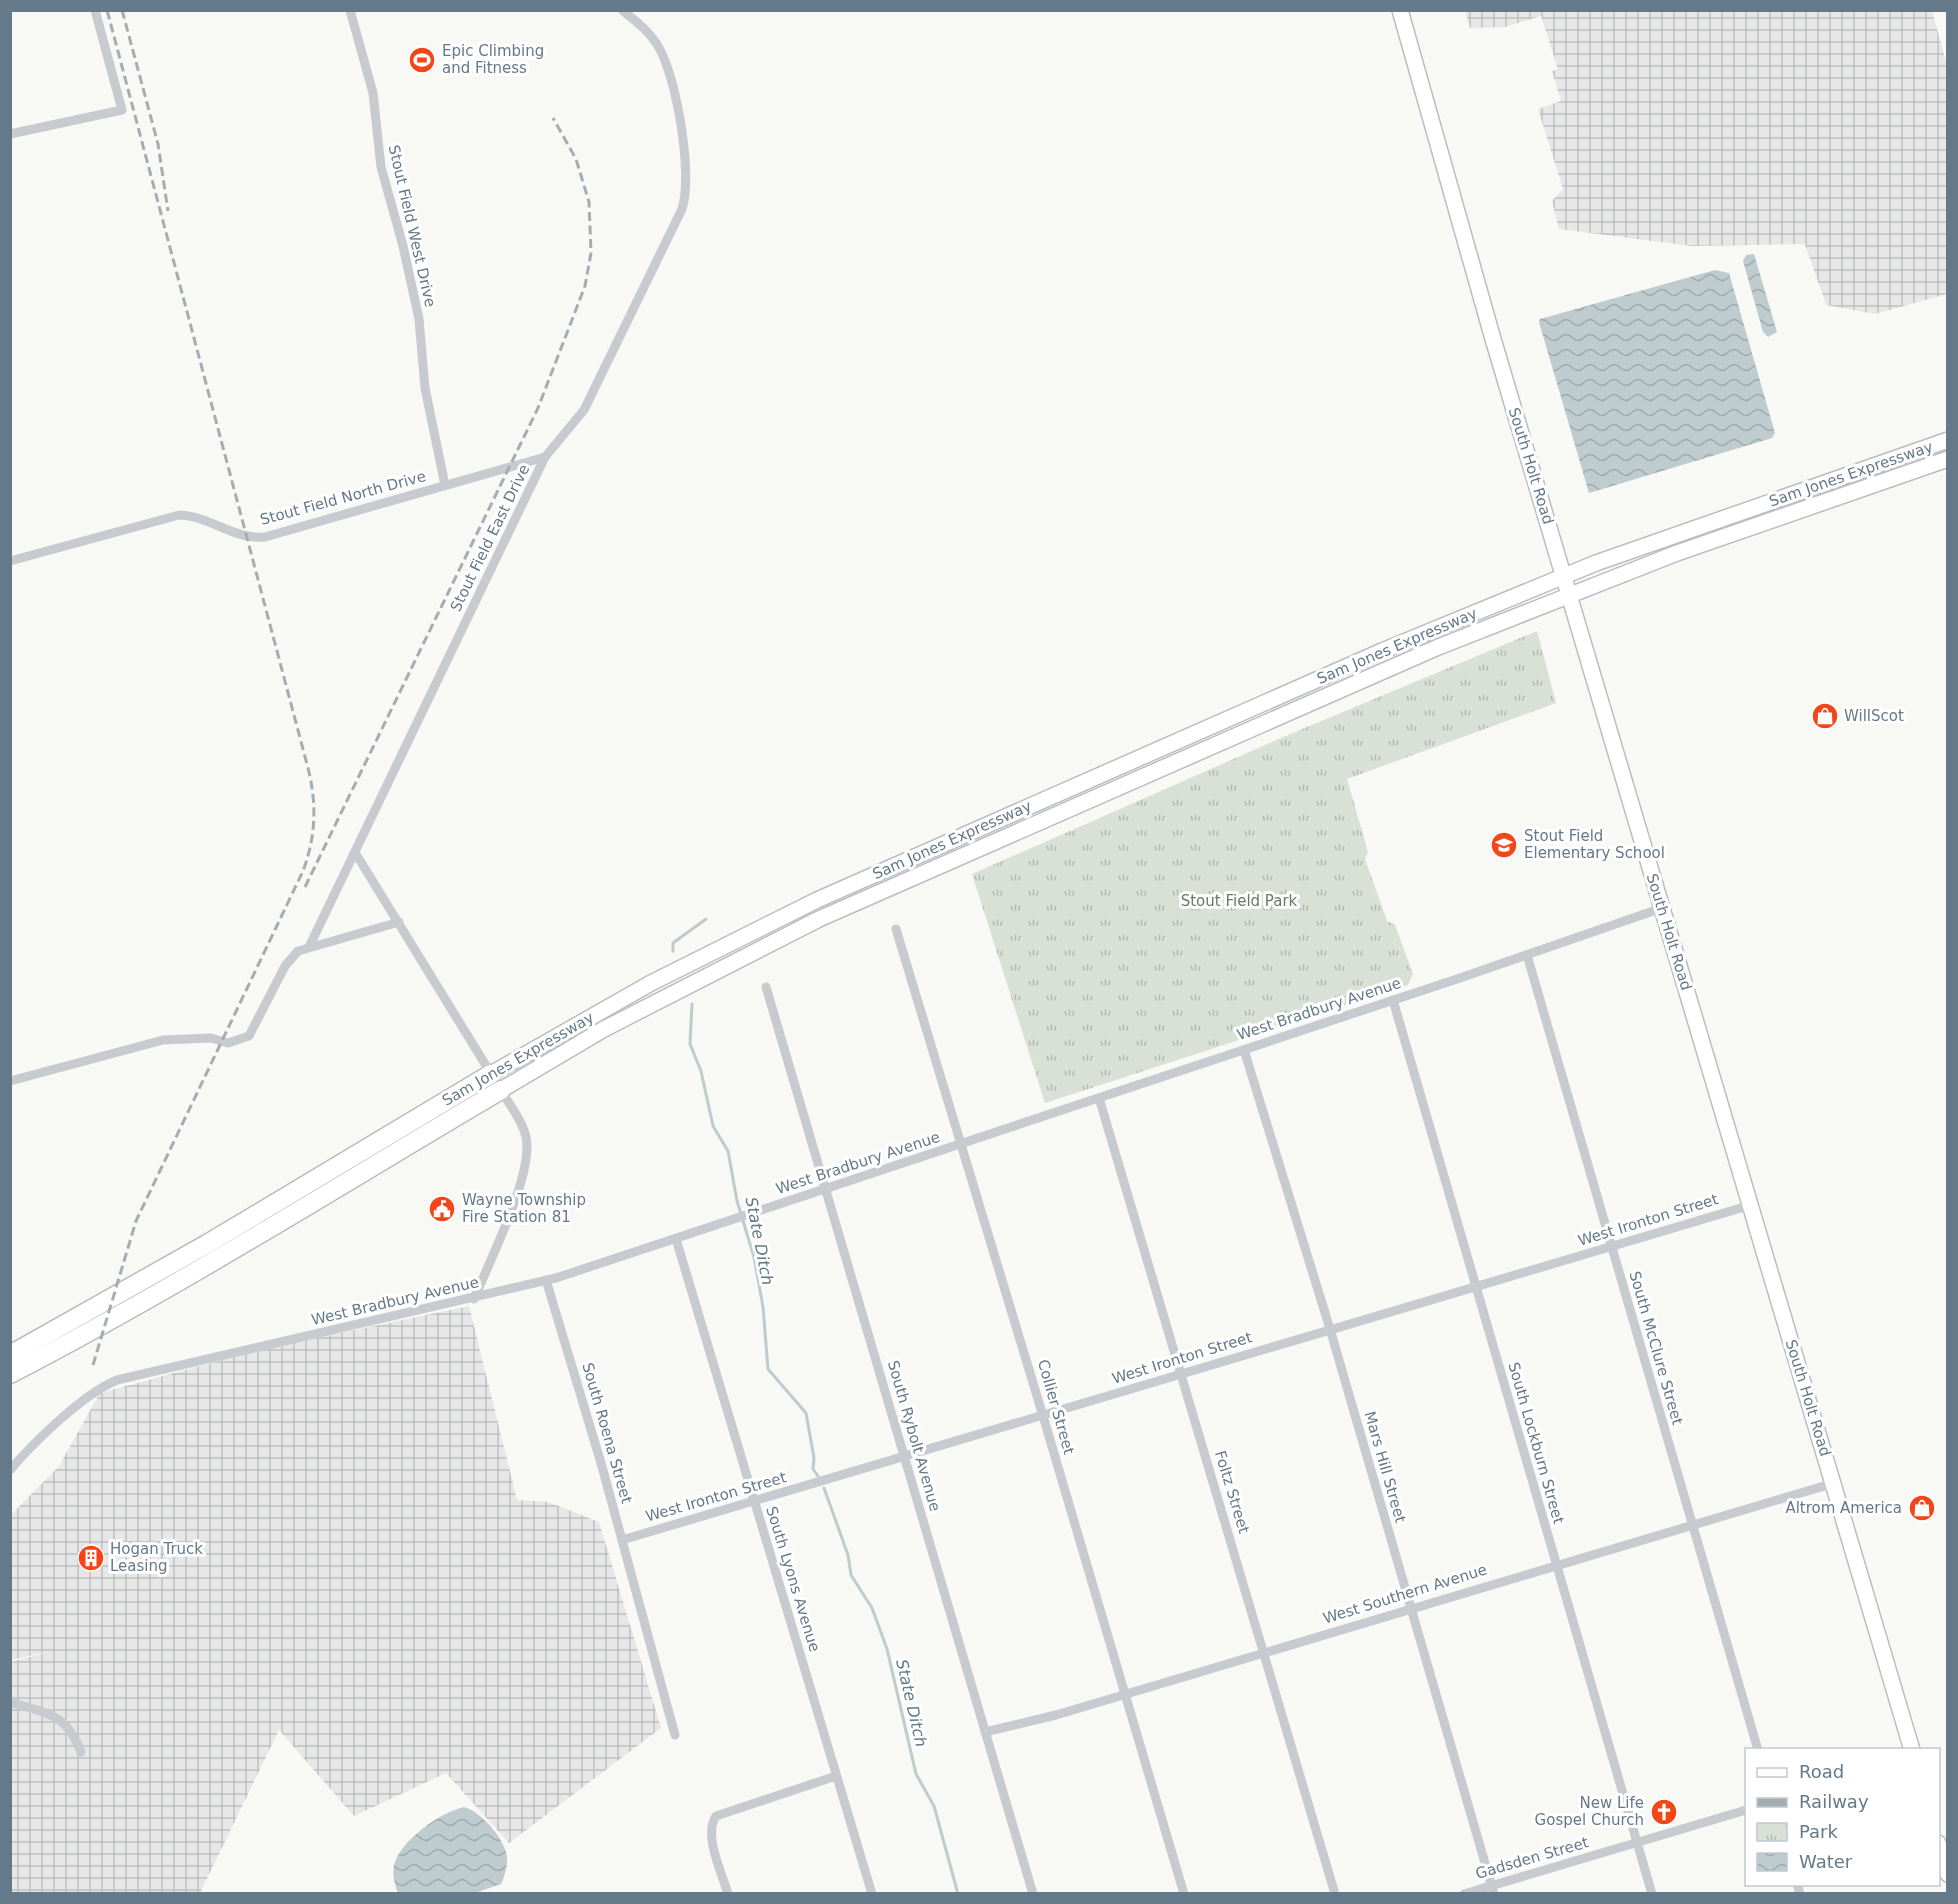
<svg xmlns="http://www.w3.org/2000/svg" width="1958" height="1904" viewBox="0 0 1958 1904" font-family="'DejaVu Sans',sans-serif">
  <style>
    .industrial { fill: url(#industrial-grid) }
    .park { fill: url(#park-tufts) }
    .water { fill: url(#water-waves) }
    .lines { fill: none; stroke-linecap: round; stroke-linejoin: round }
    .stream { stroke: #becbcf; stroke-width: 3 }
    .primary-casing { stroke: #babec2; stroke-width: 18 }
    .highway-casing { stroke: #b9bdc0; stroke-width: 21 }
    .street { stroke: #c7cbcf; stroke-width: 9 }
    .primary { stroke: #fff; stroke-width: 15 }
    .highway { stroke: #fff; stroke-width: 18 }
    .rail { stroke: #a5acb2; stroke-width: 3; stroke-dasharray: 9 4.5; stroke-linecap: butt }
    .labels { text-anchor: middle; stroke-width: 6; stroke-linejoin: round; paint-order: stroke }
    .poi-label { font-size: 15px; fill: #647989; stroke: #fff; text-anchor: start }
    .street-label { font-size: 15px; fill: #647989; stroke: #fff }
    .park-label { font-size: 15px; fill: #667a60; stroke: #fff }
    .water-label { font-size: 16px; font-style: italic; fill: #5f7b84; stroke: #fff }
  </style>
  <defs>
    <pattern id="industrial-grid" width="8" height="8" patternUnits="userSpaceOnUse" patternTransform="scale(1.5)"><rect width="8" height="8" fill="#e6e7e6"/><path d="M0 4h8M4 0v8" fill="none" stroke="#bec0c0"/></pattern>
    <pattern id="park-tufts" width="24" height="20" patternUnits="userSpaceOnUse" patternTransform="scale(1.5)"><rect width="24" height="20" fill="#d9e0d5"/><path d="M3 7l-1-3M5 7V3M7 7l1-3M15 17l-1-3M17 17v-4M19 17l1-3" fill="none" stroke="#b4bab3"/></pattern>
    <pattern id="water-waves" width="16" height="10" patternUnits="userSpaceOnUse" patternTransform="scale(1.5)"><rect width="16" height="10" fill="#becbcf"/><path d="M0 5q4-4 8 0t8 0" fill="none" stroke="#9eaaae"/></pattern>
  </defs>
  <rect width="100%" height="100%" fill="#f8f8f5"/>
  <g class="industrial">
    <path d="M1465 11H1932L1947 65V294L1875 314 1826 305 1805 244 1692 246 1559 229 1552 201 1563 189 1538 109 1561 101 1552 71 1558 69 1541 16 1505 27 1470 28Z"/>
    <path d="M469 1306 517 1500 548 1502 599 1522 661 1728 509 1843 446 1773 354 1816 279 1730 200 1893H11V1662L52 1651 11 1660 10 1516 59 1466 100 1393 260 1350Z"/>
  </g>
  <path class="park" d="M1537 631 1556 703 1347 779 1368 852 1365 859 1387 921 1395 925 1413 974 1408 985 1045 1103 972 874 1288 735Z"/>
  <g class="water">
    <path d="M1754 254 1777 332 1768 337 1763 332 1743 261 1746 255Z"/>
    <path d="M1715 270 1729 273 1775 433 1772 438 1589 493 1539 322 1540 319Z"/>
    <path d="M464 1807C481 1812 501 1835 506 1852 509 1861 505 1876 501 1884L475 1893H398C395 1885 392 1875 394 1866 399 1841 441 1812 464 1807Z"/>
  </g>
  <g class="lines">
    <g class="stream">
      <path d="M673 951V943L706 919"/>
      <path d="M692 1004 690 1044 701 1071 713 1126 728 1151 737 1201 754 1257 763 1307 768 1369 806 1413 814 1458 813 1469 818 1476"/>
      <path d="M824 1488 848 1555 851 1575 872 1608 887 1649 916 1774 934 1806 958 1894"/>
    </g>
    <defs>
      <g id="primary">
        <path d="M1400 10 1493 339 1912 1750"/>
        <path d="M491 1074 651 983 817 900 1382 651 1596 563 1948 440"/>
        <path d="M501 1090 604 1029 819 919 1436 648 1677 553 1948 459"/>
        <path d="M1938 1843 1948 1874"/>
      </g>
      <g id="highway">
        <path d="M10 1355 207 1244 491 1074"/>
        <path d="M10 1374C178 1287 338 1186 501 1090"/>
      </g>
    </defs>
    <use href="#primary" class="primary-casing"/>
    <use href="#highway" class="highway-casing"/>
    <g class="street">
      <path d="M350 10 373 93 381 167 403 246 419 319 425 388 445 485"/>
      <path d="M10 134 122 110 95 10"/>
      <path d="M10 561 179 515C210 516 234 540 265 537L545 457"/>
      <path d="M356 854 493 1077"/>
      <path d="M896 929 1043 1416 1184 1894"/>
      <path d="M309 947 545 457 584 410 682 209C693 174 677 78 658 46 649 31 636 21 622 10"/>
      <path d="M1527 955 1758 1750"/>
      <path d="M766 987 1033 1894"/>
      <path d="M1393 1000 1652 1894"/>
      <path d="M1244 1050 1330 1329 1494 1894"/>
      <path d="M10 1081 163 1040 211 1038 228 1043 249 1036 285 966 298 951 399 922"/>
      <path d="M1099 1098 1335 1894"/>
      <path d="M676 1239 872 1894"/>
      <path d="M546 1280 601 1463 675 1735"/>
      <path d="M474 1299C489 1262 534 1174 526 1137 522 1120 509 1104 500 1089"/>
      <path d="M10 1470C34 1442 83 1394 117 1380L556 1278 1460 978 1662 908"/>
      <path d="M622 1540 1751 1205"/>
      <path d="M10 1702C48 1714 66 1713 81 1752"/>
      <path d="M985 1732 1056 1715 1834 1483"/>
      <path d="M1797 1884 1800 1894"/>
      <path d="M728 1894C722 1873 703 1835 716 1816L836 1776"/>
      <path d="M1464 1894 1746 1810"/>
    </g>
    <use href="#primary" class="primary"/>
    <use href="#highway" class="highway"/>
    <g class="rail">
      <path d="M122 10 158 144 168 211"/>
      <path d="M305 887 538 408 585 286 591 253 589 202 576 159 553 118"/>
      <path d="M93 1365 136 1221 303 871C316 836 317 804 308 768L107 10"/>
    </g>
  </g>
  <defs>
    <symbol id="stadium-disc" viewBox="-11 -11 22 22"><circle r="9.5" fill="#f44519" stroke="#fff"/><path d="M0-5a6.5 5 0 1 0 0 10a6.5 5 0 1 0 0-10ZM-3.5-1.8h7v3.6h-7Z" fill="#fff"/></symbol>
    <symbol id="shop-disc" viewBox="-11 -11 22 22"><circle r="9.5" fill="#f44519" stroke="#fff"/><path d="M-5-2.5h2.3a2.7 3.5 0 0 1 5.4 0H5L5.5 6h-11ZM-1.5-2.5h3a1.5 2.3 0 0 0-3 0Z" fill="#fff"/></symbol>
    <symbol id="school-disc" viewBox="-11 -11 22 22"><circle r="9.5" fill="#f44519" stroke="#fff"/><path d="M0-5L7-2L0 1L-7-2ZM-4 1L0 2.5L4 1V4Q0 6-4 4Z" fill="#fff"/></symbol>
    <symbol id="civic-disc" viewBox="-11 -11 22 22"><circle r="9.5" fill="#f44519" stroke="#fff"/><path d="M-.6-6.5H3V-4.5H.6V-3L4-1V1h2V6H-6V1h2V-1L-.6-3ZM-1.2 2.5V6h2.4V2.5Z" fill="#fff"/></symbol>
    <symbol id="building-disc" viewBox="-11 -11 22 22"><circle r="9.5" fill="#f44519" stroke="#fff"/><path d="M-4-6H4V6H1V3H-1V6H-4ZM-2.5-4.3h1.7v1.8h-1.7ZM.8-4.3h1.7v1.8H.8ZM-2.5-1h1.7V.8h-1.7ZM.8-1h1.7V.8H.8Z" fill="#fff"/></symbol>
    <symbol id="church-disc" viewBox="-11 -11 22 22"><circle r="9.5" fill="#f44519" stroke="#fff"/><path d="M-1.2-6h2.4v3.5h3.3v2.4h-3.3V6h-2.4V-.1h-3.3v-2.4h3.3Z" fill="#fff"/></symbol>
  </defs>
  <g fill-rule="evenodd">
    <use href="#stadium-disc" x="407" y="45" width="30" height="30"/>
    <use href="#shop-disc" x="1810" y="701" width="30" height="30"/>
    <use href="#school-disc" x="1489" y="830" width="30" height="30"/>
    <use href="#civic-disc" x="427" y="1194" width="30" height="30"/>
    <use href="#shop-disc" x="1907" y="1493" width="30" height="30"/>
    <use href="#building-disc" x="76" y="1543" width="30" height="30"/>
    <use href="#church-disc" x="1649" y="1797" width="30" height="30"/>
  </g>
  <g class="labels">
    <g class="poi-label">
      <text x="442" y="56">Epic Climbing<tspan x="442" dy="17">and Fitness</tspan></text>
      <text x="1844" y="721">WillScot</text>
      <text x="1524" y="841">Stout Field<tspan x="1524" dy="17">Elementary School</tspan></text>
      <text x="462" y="1205">Wayne Township<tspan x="462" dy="17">Fire Station 81</tspan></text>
      <text x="1902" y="1513" text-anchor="end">Altrom America</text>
      <text x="110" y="1554">Hogan Truck<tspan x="110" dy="17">Leasing</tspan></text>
      <text x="1644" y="1808" text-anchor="end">New Life<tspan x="1644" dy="17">Gospel Church</tspan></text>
    </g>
    <g class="street-label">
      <text transform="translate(412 226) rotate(77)" y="5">Stout Field West Drive</text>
      <text transform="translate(1531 466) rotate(73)" y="5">South Holt Road</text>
      <text transform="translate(1851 474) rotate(-19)" y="5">Sam Jones Expressway</text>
      <text transform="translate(343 498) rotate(-15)" y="5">Stout Field North Drive</text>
      <text transform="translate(490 538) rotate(-64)" y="5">Stout Field East Drive</text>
      <text transform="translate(1397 646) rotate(-23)" y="5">Sam Jones Expressway</text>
      <text transform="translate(952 840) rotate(-24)" y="5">Sam Jones Expressway</text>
      <text transform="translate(1669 932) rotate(73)" y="5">South Holt Road</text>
      <text transform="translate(1319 1009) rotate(-18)" y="5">West Bradbury Avenue</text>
      <text transform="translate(518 1059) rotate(-30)" y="5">Sam Jones Expressway</text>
      <text transform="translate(858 1163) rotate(-18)" y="5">West Bradbury Avenue</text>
      <text transform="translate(1648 1220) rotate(-17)" y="5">West Ironton Street</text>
      <text transform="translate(395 1301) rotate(-13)" y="5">West Bradbury Avenue</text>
      <text transform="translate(1656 1348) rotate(74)" y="5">South McClure Street</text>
      <text transform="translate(1182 1358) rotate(-17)" y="5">West Ironton Street</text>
      <text transform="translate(1808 1398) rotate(73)" y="5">South Holt Road</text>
      <text transform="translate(1056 1407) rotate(74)" y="5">Collier Street</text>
      <text transform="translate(607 1433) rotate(74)" y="5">South Roena Street</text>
      <text transform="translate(914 1436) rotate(74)" y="5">South Rybolt Avenue</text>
      <text transform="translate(1536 1443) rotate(74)" y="5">South Lockburn Street</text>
      <text transform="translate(1385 1467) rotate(74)" y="5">Mars Hill Street</text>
      <text transform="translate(1232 1492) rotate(73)" y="5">Foltz Street</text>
      <text transform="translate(716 1497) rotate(-16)" y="5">West Ironton Street</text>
      <text transform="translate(793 1579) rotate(73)" y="5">South Lyons Avenue</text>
      <text transform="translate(1405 1594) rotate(-17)" y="5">West Southern Avenue</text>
      <text transform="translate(1532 1858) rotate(-16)" y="5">Gadsden Street</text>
    </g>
    <g class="park-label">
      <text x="1239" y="906">Stout Field Park</text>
    </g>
    <g class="water-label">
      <text transform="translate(760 1241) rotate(79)" y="6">State Ditch</text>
      <text transform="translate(912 1703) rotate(77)" y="6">State Ditch</text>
    </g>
  </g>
  <rect width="1958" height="1904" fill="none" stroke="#647989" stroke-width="24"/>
  <rect x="1745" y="1748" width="195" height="138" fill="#ffffff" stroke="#c1c9d0" stroke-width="1.5"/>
  <rect x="1757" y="1768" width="30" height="9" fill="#ffffff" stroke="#c1c9d0" stroke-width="1.5"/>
  <text x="1799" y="1778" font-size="18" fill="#647989">Road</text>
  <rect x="1757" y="1798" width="30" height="9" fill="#a5acb2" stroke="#c1c9d0" stroke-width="1.5"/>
  <text x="1799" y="1808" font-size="18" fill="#647989">Railway</text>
  <rect x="1757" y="1823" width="30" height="18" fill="url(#park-tufts)" stroke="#c1c9d0" stroke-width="1.5"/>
  <text x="1799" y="1838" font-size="18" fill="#647989">Park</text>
  <rect x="1757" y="1853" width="30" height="18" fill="url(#water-waves)" stroke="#c1c9d0" stroke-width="1.5"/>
  <text x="1799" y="1868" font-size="18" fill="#647989">Water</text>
</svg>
